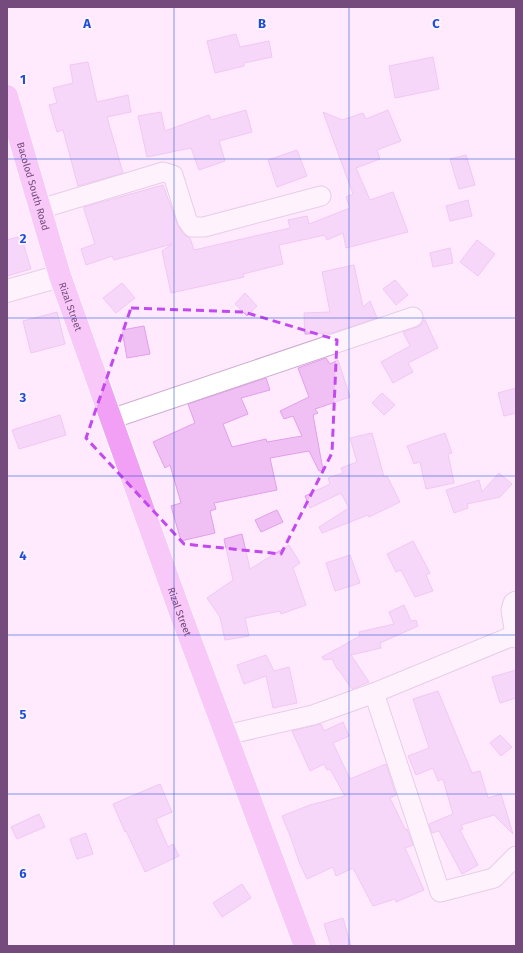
<svg xmlns="http://www.w3.org/2000/svg" width="523" height="953" viewBox="0 0 523 953" font-family="'Fira Sans',sans-serif">
  <style>
    .building { fill: #f0c0f5; stroke: #e19fe9 }
    .lines { fill: none; stroke-linecap: round; stroke-linejoin: round }
    .minor-casing { stroke: #ceabd0; stroke-width: 21 }
    .tertiary-casing { stroke: #ceabd0; stroke-width: 24 }
    .trunk-casing { stroke: #fff; stroke-width: 24 }
    .minor { stroke: #fff; stroke-width: 19 }
    .tertiary { stroke: #fff; stroke-width: 22 }
    .trunk { stroke: #f29ff6; stroke-width: 22 }
    .marked { fill: none; stroke: #c249ef; stroke-width: 3; stroke-dasharray: 8 5; stroke-linejoin: round }
    .grid { fill: none; stroke: #1d4ed8; stroke-width: 1; stroke-opacity: 0.55 }
    .labels { text-anchor: middle; stroke-width: 4; stroke-linejoin: round; paint-order: stroke }
    .street-label { font-size: 10px; fill: #754a7c; stroke: #fff2fe }
    .grid-label { font-size: 13px; text-anchor: middle; font-weight: bold; fill: #1d4ed8; stroke: #fff2fe; stroke-width: 4; stroke-linejoin: round; paint-order: stroke }
  </style>
  <rect width="100%" height="100%" fill="#feeafc"/>
  <g class="building">
    <path d="M236 34 240 47 269 41 272 57 244 63V66L215 73 207 41Z"/>
    <path d="M433 57 439 89 395 98 389 66Z"/>
    <path d="M88 62 97 102 128 95 131 112 107 117 123 173 78 186 63 130 57 132 49 105 57 103 53 88 73 83 70 65Z"/>
    <path d="M246 110 252 132 219 141 225 161 199 170 191 148 147 157 138 116 161 112 165 131 209 115 211 120Z"/>
    <path d="M388 110 401 141 377 150 380 159 356 168 370 200 393 192 408 232 346 248 343 233 327 240 325 235 279 245 283 264 243 274 244 277 171 293 162 251 172 244 114 260 112 256 86 265 81 249 95 244 84 209V207L163 185 177 223 183 234 190 238 194 250 290 228 288 220 307 216 309 224 350 208 346 197 353 194 323 112 342 120 363 113 366 119Z"/>
    <path d="M297 150 307 176 277 187 268 160Z"/>
    <path d="M466 155 475 185 459 189 450 159Z"/>
    <path d="M468 200 472 216 450 221 446 206Z"/>
    <path d="M21 236 31 269 7 276V240Z"/>
    <path d="M477 240 495 254 478 276 460 262Z"/>
    <path d="M450 248 453 263 433 267 430 253Z"/>
    <path d="M354 265 363 307 370 301 377 318 332 333 305 334 304 313 330 312 322 272Z"/>
    <path d="M395 280 408 295 396 305 383 289Z"/>
    <path d="M122 283 135 298 116 313 103 298Z"/>
    <path d="M245 293 257 306 247 316 235 304Z"/>
    <path d="M57 312 65 344 31 353 23 321Z"/>
    <path d="M423 320H425L438 348 408 363 413 372 393 383 381 362 410 346 403 332 417 327 421 325Z"/>
    <path d="M144 326 150 354 127 358 122 330Z"/>
    <path d="M326 358 330 364 338 360 350 397 315 409 318 413 313 415 323 470 319 471 309 451 270 458 277 490 214 503 216 509 210 511 215 533 181 541 171 506 181 503 170 465 165 468 153 442 195 423 188 404 266 378 270 390 241 398 248 414 223 424 232 447 266 439 267 442 302 436 293 416 284 419 280 411 309 397 298 368Z"/>
    <path d="M516 388V413L504 416 498 393Z"/>
    <path d="M382 393 395 405 384 415 372 403Z"/>
    <path d="M60 415 66 435 19 449 12 430Z"/>
    <path d="M372 433 384 477 387 476 400 502 369 517 368 515 322 533 319 527 349 508 341 493 310 508 305 496 330 484 328 478 343 473 341 468 357 462 350 438Z"/>
    <path d="M445 433 452 453 448 454 454 483 426 489 420 462 414 464 407 446Z"/>
    <path d="M499 473 512 484 500 497 467 504 468 508 454 513 446 490 479 480 482 492Z"/>
    <path d="M277 510 283 522 261 532 255 520Z"/>
    <path d="M242 534 250 569 289 545 300 563 293 568 306 605 281 614 280 611 245 618 249 636 225 640 220 617 207 598 233 580 224 539Z"/>
    <path d="M413 541 430 573 426 575 433 591 415 597 401 570 396 572 387 554Z"/>
    <path d="M350 555 360 583 335 591 326 563Z"/>
    <path d="M404 605 411 621 416 620 418 626 380 643 381 648 351 655 369 682 352 689 338 669H337L332 659 324 660 322 657 360 636 359 632 394 624 389 612Z"/>
    <path d="M266 655 274 671 289 667 297 703 273 708 266 676 244 684 237 665Z"/>
    <path d="M516 670V698L500 703 492 677Z"/>
    <path d="M438 691 472 773 480 771 488 798 501 794 513 834 494 815 461 825 463 829 460 830 478 865 462 874 439 831 432 833 429 824 453 814 443 779 438 781 433 768 416 775 408 756 429 748 413 699Z"/>
    <path d="M343 722 349 736 333 743 350 779 386 764 396 795 390 798 405 829H407L413 845 405 848 424 890 396 902 395 899 373 906 353 868 336 876 333 867 307 879 299 862 291 838 282 816 310 805 345 796 330 769 327 770 324 764 310 771 292 731 321 724 324 731Z"/>
    <path d="M500 735 512 747 501 756 490 743Z"/>
    <path d="M160 784 172 812 156 819 168 847 173 844 179 856 145 872 126 831 125 832 113 804Z"/>
    <path d="M39 814 45 827 17 839 11 827Z"/>
    <path d="M86 833 93 854 77 859 70 839Z"/>
    <path d="M242 884 251 898 222 917 213 903Z"/>
    <path d="M343 918 351 946H331L324 924Z"/>
  </g>
  <g class="lines">
    <defs>
      <g id="minor">
        <path d="M40 209 163 172 173 175 187 220 192 227H204L321 196"/>
        <path d="M111 419 413 317"/>
        <path d="M515 635 511 610 513 603 516 601"/>
        <path d="M374 693 440 892 494 878 516 856"/>
        <path d="M226 735 313 715 374 693 515 635 516 638"/>
      </g>
      <path id="tertiary" d="M7 291 60 276"/>
      <g id="trunk">
        <path id="s1" d="M7 96 60 276 180 612 305 946"/>
      </g>
    </defs>
    <use href="#minor" class="minor-casing"/>
    <use href="#tertiary" class="tertiary-casing"/>
    <use href="#trunk" class="trunk-casing"/>
    <use href="#minor" class="minor"/>
    <use href="#tertiary" class="tertiary"/>
    <use href="#trunk" class="trunk"/>
  </g>
  <path d="M0 0H523V953H0ZM131 308 244 312 337 340 332 453 281 554 184 544 86 438Z" fill="#feeafc" fill-opacity=".55" fill-rule="evenodd"/>
  <path class="marked" d="M131 308 244 312 337 340 332 453 281 554 184 544 86 438Z"/>
  <path class="grid" d="M174 7V946M349 7V946M7 159H516M7 318H516M7 476H516M7 635H516M7 794H516"/>
  <g class="labels">
    <g class="street-label">
      <text dy="4" stroke="none"><textPath href="#s1" startOffset="94">Bacolod South Road</textPath></text>
      <text dy="4" stroke="none"><textPath href="#s1" startOffset="220">Rizal Street</textPath></text>
      <text dy="4" stroke="none"><textPath href="#s1" startOffset="544">Rizal Street</textPath></text>
    </g>
  </g>
  <g class="grid-label">
    <text x="87" y="28">A</text>
    <text x="262" y="28">B</text>
    <text x="436" y="28">C</text>
    <text x="23" y="84">1</text>
    <text x="23" y="243">2</text>
    <text x="23" y="402">3</text>
    <text x="23" y="560">4</text>
    <text x="23" y="719">5</text>
    <text x="23" y="878">6</text>
  </g>
  <rect width="523" height="953" fill="none" stroke="#754a7c" stroke-width="16"/>
</svg>
